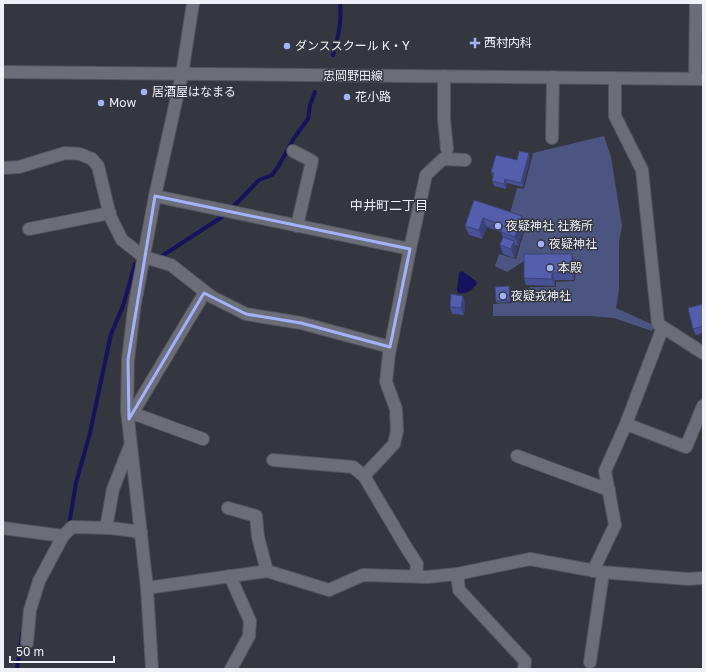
<svg xmlns="http://www.w3.org/2000/svg" width="706" height="672" viewBox="0 0 706 672" font-family="'Golos Text','Noto Sans JP',sans-serif">
  <style>
    .green { fill: #4c5482 }
    .water { fill: #17125c }
    .lines { fill: none; stroke-linecap: round; stroke-linejoin: round }
    .stream { stroke: #17125c; stroke-width: 4 }
    .minor-casing { stroke: #53555d; stroke-width: 14 }
    .minor { stroke: #6b6d78; stroke-width: 12 }
    .wall { fill: #485195 }
    .shaded-wall { fill: #3b4279 }
    .building { fill: #545ead; stroke: #3b4279 }
    .marked { fill: none; stroke: #a4b2fc; stroke-width: 3; stroke-linejoin: round }
    .poi-dot { fill: #a4b2fc; stroke: #343740; stroke-width: 1.5 }
    .labels { text-anchor: middle; stroke-width: 3; stroke-linejoin: round; paint-order: stroke }
    .poi-label { font-size: 12px; fill: #f0f1f8; stroke: #343740; text-anchor: start }
    .street-label { font-size: 12px; fill: #f0f1f8; stroke: #343740 }
    .neighbourhood-label { font-size: 13px; fill: #f0f1f8; stroke: #343740 }
  </style>
  <rect width="100%" height="100%" fill="#343740"/>
  <path class="green" d="M604 136 611 157 622 226 619 242V290L616 308 651 324 653 328 652 331 614 318 589 316H493V304L512 303V292L523 297 530 287H556V282L575 281 576 260 527 259 507 272 495 266 499 254 516 259 526 225 509 217 517 188 524 189 533 153Z"/>
  <path class="water" d="M462 271 476 281 477 284C472 290 466 295 458 293L457 289 459 273Z"/>
  <g class="lines">
    <g class="stream">
      <path d="M333 55C338 37 342 22 340 3"/>
      <path d="M233 207 259 180 272 175 278 167 294 138 308 119 310 105 315 92"/>
      <path d="M158 257 162 256 222 217"/>
      <path d="M69 525 76 483 90 433 111 334 123 306 135 264 141 262"/>
      <path d="M17 669 22 634"/>
    </g>
    <defs>
      <g id="minor">
        <path d="M3 72 703 79"/>
        <path d="M444 76V119L447 149"/>
        <path d="M615 78V116L642 170 658 324 703 353"/>
        <path d="M695 79 696 3"/>
        <path d="M552 138 553 77"/>
        <path d="M293 151 312 161 297 226"/>
        <path d="M3 168 19 167 65 153 80 154 92 159 98 166 110 216 122 240 144 257 171 265 212 297 246 314 301 323 390 347"/>
        <path d="M155 196 410 249 389 354 386 382 396 409 397 431 394 444 364 476"/>
        <path d="M29 229 110 213"/>
        <path d="M410 249 426 175 443 159 465 160"/>
        <path d="M132 413 203 439"/>
        <path d="M129 419 205 292"/>
        <path d="M626 424 686 447 703 406"/>
        <path d="M517 456 609 490"/>
        <path d="M273 460 353 467 364 476 406 547 417 564 416 576"/>
        <path d="M228 508 256 516 258 537 267 571"/>
        <path d="M3 528 63 536 72 527 111 528 141 532"/>
        <path d="M106 528 113 489 130 446"/>
        <path d="M593 571 615 525 605 471 626 424 663 327"/>
        <path d="M457 574 459 590 525 661 524 669"/>
        <path d="M230 576 250 621 249 636 231 669"/>
        <path d="M147 588 267 571 329 590 363 575 427 577 457 574 530 559 601 572 688 579 703 578"/>
        <path d="M27 643 30 610 39 581 63 536"/>
        <path d="M590 662 603 573"/>
        <path d="M152 669 147 588 127 410 128 360 134 309 155 196 182 74 193 3"/>
      </g>
    </defs>
    <use href="#minor" class="minor-casing"/>
    <use href="#minor" class="minor"/>
  </g>
  <g class="wall">
    <path d="M530 158 523 187 507 183 506 189 494 186 492 181 493 177 491 172 517 160Z"/>
    <path d="M474 200 522 216 525 225 518 246 515 245 517 250 514 258 503 254 500 245 503 237 501 232 487 227 482 239 469 235 465 226Z"/>
    <path d="M572 254 575 261 574 280H555V286L526 285 524 278Z"/>
    <path d="M509 289 510 302 497 303 496 301Z"/>
    <path d="M465 303 464 315 452 314 450 307Z"/>
    <path d="M703 304V333L696 335 693 329Z"/>
  </g>
  <g class="shaded-wall">
    <path d="M529 153 530 158 523 187 521 183Z"/>
    <path d="M505 179 507 183 506 189 504 184Z"/>
    <path d="M522 216 525 225 518 246 515 237Z"/>
    <path d="M483 218 487 227 482 239 479 230Z"/>
    <path d="M514 241 517 250 514 258 511 249Z"/>
    <path d="M572 254 575 261 574 280 572 273Z"/>
    <path d="M552 273 555 280V286L552 279Z"/>
    <path d="M463 296 465 303 464 315 461 308Z"/>
  </g>
  <g class="building">
    <path d="M519 151 529 153 521 183 505 179 504 184 492 181 494 173 491 172 496 155 517 160Z"/>
    <path d="M474 200 522 216 515 237 501 232 503 225 483 218 479 230 465 226Z"/>
    <path d="M503 237 514 241 511 249 500 245Z"/>
    <path d="M524 254H572V273H552V279L524 278Z"/>
    <path d="M509 286 510 300 496 301 495 287Z"/>
    <path d="M451 294 463 296 461 308 450 307Z"/>
    <path d="M703 304V326L693 329 688 308Z"/>
  </g>
  <path class="marked" d="M155 196 410 249 390 347 301 323 246 314 204 293 129 419 128 360Z"/>
  <g class="poi-dot">
    <path d="M473 37h4v4h4v4h-4v4h-4v-4h-4v-4h4z"/>
    <circle cx="287" cy="46" r="4"/>
    <circle cx="144" cy="92" r="4"/>
    <circle cx="347" cy="97" r="4"/>
    <circle cx="101" cy="103" r="4"/>
    <circle cx="498" cy="226" r="4"/>
    <circle cx="541" cy="244" r="4"/>
    <circle cx="550" cy="268" r="4"/>
    <circle cx="503" cy="296" r="4"/>
  </g>
  <g class="labels">
    <g class="poi-label">
      <text x="484" y="47">西村内科</text>
      <text x="295" y="50">ダンススクール K・Y</text>
      <text x="152" y="96">居酒屋はなまる</text>
      <text x="355" y="101">花小路</text>
      <text x="109" y="107">Mow</text>
      <text x="506" y="230">夜疑神社 社務所</text>
      <text x="549" y="248">夜疑神社</text>
      <text x="558" y="272">本殿</text>
      <text x="511" y="300">夜疑戎神社</text>
    </g>
    <g class="street-label">
      <text x="353" y="80">忠岡野田線</text>
    </g>
    <g class="neighbourhood-label">
      <text x="389" y="210">中井町二丁目</text>
    </g>
  </g>
  <rect width="706" height="672" fill="none" stroke="#f0f1f8" stroke-width="8"/>
  <path d="M10 656v6h104v-6" fill="none" stroke="#f0f1f8" stroke-width="2"/>
  <text x="16" y="656" font-size="12" fill="#f0f1f8" stroke="#343740" stroke-width="3" paint-order="stroke">50 m</text>
</svg>
